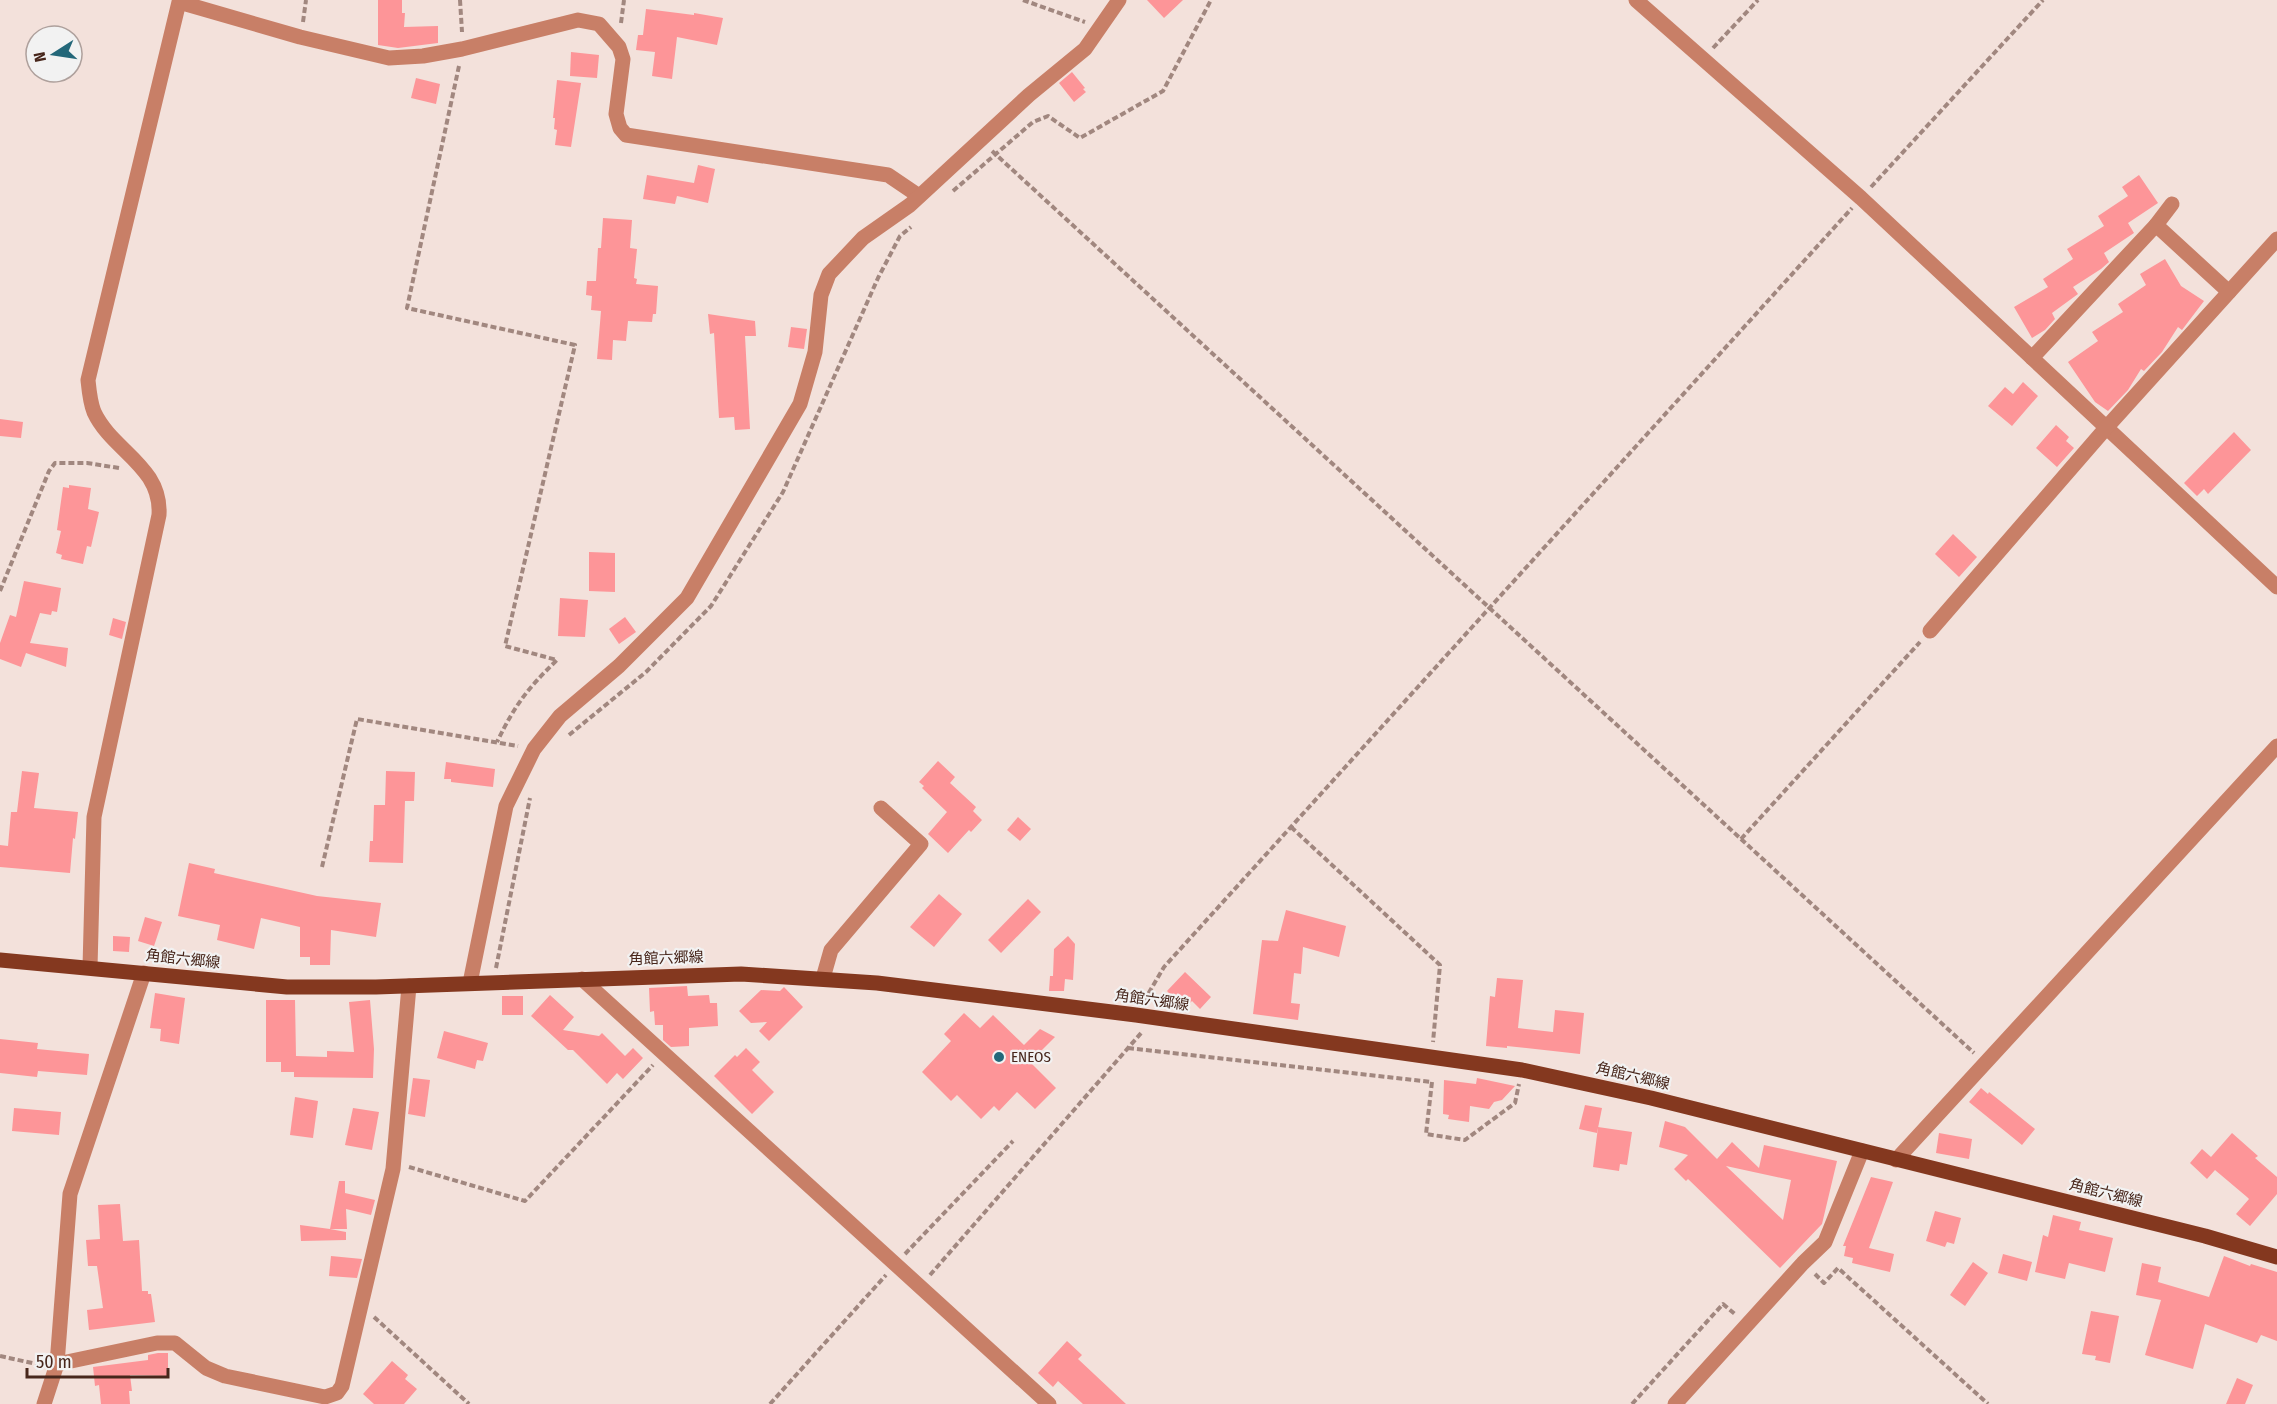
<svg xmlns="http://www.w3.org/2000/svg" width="2277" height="1404" viewBox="0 0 2277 1404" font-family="'Fira Sans Condensed','Noto Sans JP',sans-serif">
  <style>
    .building { fill: #fd9598; fill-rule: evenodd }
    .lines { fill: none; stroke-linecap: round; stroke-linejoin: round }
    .path { stroke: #a1877f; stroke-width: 4; stroke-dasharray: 6 3; stroke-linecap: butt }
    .minor { stroke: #c87f67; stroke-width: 15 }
    .major { stroke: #84381f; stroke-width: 15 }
    .poi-dot { fill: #236779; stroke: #f2f2f2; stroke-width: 2 }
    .labels { text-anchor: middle; stroke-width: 4.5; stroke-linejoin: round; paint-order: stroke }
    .street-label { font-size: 15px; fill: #47261b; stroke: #f2f2f2 }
    .poi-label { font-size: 15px; fill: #47261b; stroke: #f2f2f2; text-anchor: start }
  </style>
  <rect width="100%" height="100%" fill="#f3e1db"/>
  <g class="building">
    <path d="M378 0H402V13H405L404 27 438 26V43L398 48 378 45Z"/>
    <path d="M1147 0H1183L1164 18Z"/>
    <path d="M646 9 694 15V13L723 18 717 45 677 37 672 79 652 76 655 52 636 50 638 35H643Z"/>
    <path d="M571 52 599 55 597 78 570 76Z"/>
    <path d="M1072 72 1085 88 1083 89 1086 92 1074 102 1059 83Z"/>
    <path d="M416 78 440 84 436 104 411 98Z"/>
    <path d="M557 80 581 83 571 147 555 145 557 130 554 129 555 118H553Z"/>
    <path d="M698 165 715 169 708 203 677 196 675 204 643 199 647 175 694 183Z"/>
    <path d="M2139 175 2158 203 2128 223 2134 233 2104 253 2109 262 2101 269 2073 287 2078 294 2052 313 2055 319 2045 330 2032 338 2014 307 2048 287 2043 279 2073 259 2067 249 2104 226 2098 216 2128 196 2122 187Z"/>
    <path d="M603 218 632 220 630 248 637 249 634 278 637 279 636 284 658 286 656 314H653L652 322 628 321 626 341 613 340 612 360 597 359 601 311 591 310 592 296 586 295 587 281H596L598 248H601Z"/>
    <path d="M2165 259 2181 286 2204 301 2182 330 2178 327 2162 352 2144 371 2141 369 2128 390 2108 411 2095 402 2068 362 2098 341 2092 332 2123 312 2118 304 2146 285 2140 274Z"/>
    <path d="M708 314 755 321 756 336H745L750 429 735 430 734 417 719 418 714 333 710 334Z"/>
    <path d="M791 327 807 329 804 349 788 347Z"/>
    <path d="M2023 382 2038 396 2012 426 1988 406 2005 387 2013 394Z"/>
    <path d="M0 419 23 422 21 438 0 436Z"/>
    <path d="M2056 425 2069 437 2066 441 2074 448 2057 467 2036 448Z"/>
    <path d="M2234 432 2251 450 2208 494 2204 489 2197 496 2184 483Z"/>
    <path d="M69 485 91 488 88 509 99 512 91 547 87 546 83 564 61 559 62 555 56 553 61 531 57 530 63 487 69 488Z"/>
    <path d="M1953 534 1977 557 1959 577 1935 554Z"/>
    <path d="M589 552 615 553V592L589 591Z"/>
    <path d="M24 581 61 588 57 612 52 611 51 615 40 613 30 643 68 648 66 667 26 653 21 667 0 659V643L10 615 16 617Z"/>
    <path d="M560 598 588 600 585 637 558 636Z"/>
    <path d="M625 617 636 632 619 644 609 629Z"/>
    <path d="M113 618 126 622 122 639 109 635Z"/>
    <path d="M938 761 955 777 950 783 976 807 973 811 982 820 971 832 969 830 948 853 928 834 947 812 922 788 924 786 919 782Z"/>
    <path d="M446 762 495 769 493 787 451 782V779H444Z"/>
    <path d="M22 771 39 773 34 808 78 812 75 839 73 838 70 873 0 867V845L8 846 11 812H17Z"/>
    <path d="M386 771 415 772 414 801H405L403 863 369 862 370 841H373L374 805H385Z"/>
    <path d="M1018 817 1031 829 1020 841 1007 830Z"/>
    <path d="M189 863 215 869 214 873 317 896 381 903 376 937 331 930 330 965H310V957H300V927L261 918 254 949 217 940 220 925 178 916Z"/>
    <path d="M939 894 962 914 934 947 910 927Z"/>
    <path d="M1028 899 1041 912 1001 953 988 940Z"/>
    <path d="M1286 910 1346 926 1339 957 1303 947 1301 974 1294 973 1291 1003 1300 1004 1298 1020 1253 1014 1262 940 1278 941Z"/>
    <path d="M145 917 162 922 154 946 138 941Z"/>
    <path d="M113 936 130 937 129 952 113 951Z"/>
    <path d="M1068 936 1075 944 1073 980 1065 979 1064 991H1049L1050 976H1053L1054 949Z"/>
    <path d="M1185 972 1211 997 1200 1009 1192 1001 1188 1005 1181 998 1178 1002 1167 991Z"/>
    <path d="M1497 978 1523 980 1518 1028 1553 1032 1555 1010 1584 1013 1580 1054 1507 1046V1048L1486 1046 1490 996 1495 997Z"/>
    <path d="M687 986 688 996 709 995 710 1003H717L718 1026 689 1028V1046L671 1047 663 1040V1025H655L654 1011 650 1012 649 988Z"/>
    <path d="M784 987 803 1007 769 1041 759 1031 767 1022 751 1023 739 1011 761 990 780 991Z"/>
    <path d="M155 993 185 998 179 1044 160 1041 161 1029 150 1028Z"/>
    <path d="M550 995 574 1017 563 1030 599 1036 602 1033 625 1056 633 1048 643 1058 623 1079 617 1073 607 1084 573 1050H568L531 1016Z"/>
    <rect x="502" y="996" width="21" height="19"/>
    <path d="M266 1000H295L296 1056 327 1057V1051L354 1052 349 1002 370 1000 374 1049 373 1078 294 1077V1072H281V1062H266Z"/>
    <path d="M964 1013 980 1028 993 1015 1024 1045 1040 1029 1055 1037 1030 1062 1056 1088 1035 1109 1017 1092 999 1111 994 1106 981 1119 957 1095 951 1101 922 1072 951 1041 944 1034Z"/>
    <path d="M444 1031 488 1043 483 1061 477 1060 475 1069 437 1058Z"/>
    <path d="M0 1039 38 1043 37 1049 89 1054 87 1075 38 1071 37 1077 0 1073Z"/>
    <path d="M746 1048 760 1062 752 1070 774 1092 752 1114 714 1076 735 1055 737 1057Z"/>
    <path d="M413 1078 430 1080 425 1117 408 1114Z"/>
    <path d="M1477 1078 1515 1086 1502 1100 1494 1102 1489 1109 1470 1106 1469 1122 1448 1119 1449 1115 1443 1114 1444 1080 1476 1084Z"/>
    <path d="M1981 1088 1988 1094 1989 1092 2035 1129 2022 1145 1969 1102Z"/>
    <path d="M295 1097 318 1101 313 1138 290 1135Z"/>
    <path d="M1585 1105 1602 1108 1597 1133 1579 1129Z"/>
    <path d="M14 1108 61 1112 59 1135 12 1131Z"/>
    <path d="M353 1108 379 1112 372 1150 345 1145Z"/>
    <path d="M1665 1121 1685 1127 1717 1159 1732 1142 1759 1168 1764 1145 1837 1161 1822 1224 1780 1268 1688 1179 1686 1181 1674 1169 1688 1155 1659 1147ZM1726 1166 1791 1180 1783 1220Z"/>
    <path d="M1598 1127 1632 1132 1627 1165 1620 1164 1619 1171 1593 1167Z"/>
    <path d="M1939 1133 1972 1139 1969 1159 1936 1153Z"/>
    <path d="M2232 1133 2258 1156 2255 1158 2277 1177V1194L2250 1226 2236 1214 2249 1199 2247 1197 2215 1170 2207 1179 2190 1163 2202 1149 2211 1157Z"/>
    <path d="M1871 1177 1893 1182 1869 1248 1894 1254 1890 1272 1852 1263 1853 1258 1844 1256 1846 1246H1843Z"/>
    <path d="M339 1181H345V1193L375 1200 371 1215 346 1209 347 1229H330L346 1232V1240L301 1241 300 1225 330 1229Z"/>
    <path d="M120 1204 123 1241 139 1240 142 1291H148V1294H151L155 1322 89 1330 87 1310 103 1308 97 1266H88L86 1240 100 1239 98 1205Z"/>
    <path d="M1935 1211 1961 1218 1954 1244 1947 1242 1945 1247 1926 1241Z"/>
    <path d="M2053 1215 2081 1222 2079 1230 2113 1238 2105 1272 2069 1263 2065 1279 2035 1272 2043 1235 2048 1237Z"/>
    <path d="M2003 1254 2032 1262 2027 1281 1998 1273Z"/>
    <path d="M331 1256 362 1259 357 1278 329 1276Z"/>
    <path d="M2224 1256 2250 1266 2251 1264 2277 1272V1341L2261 1335 2257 1343 2205 1324 2193 1369 2145 1355 2161 1300 2136 1295 2142 1263 2161 1267 2158 1282 2209 1297Z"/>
    <path d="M1973 1262 1988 1273 1965 1306 1950 1295Z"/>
    <path d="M2091 1311 2119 1316 2110 1363 2095 1360 2096 1356 2082 1354Z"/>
    <path d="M1067 1341 1082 1355 1078 1359 1126 1404H1083L1058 1381 1053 1387 1038 1373Z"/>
    <path d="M158 1353H168V1376L130 1375 132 1391H129L130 1404H101L99 1385 95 1386 93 1367 148 1360V1355Z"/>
    <path d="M392 1361 408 1375 405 1379 417 1389 404 1404H374L363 1394Z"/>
    <path d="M2237 1378 2253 1385 2245 1404H2226Z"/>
  </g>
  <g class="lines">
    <g class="path">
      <path d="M460 0 462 32"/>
      <path d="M1023 0 1085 22"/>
      <path d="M303 22 306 0"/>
      <path d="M621 23 624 0"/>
      <path d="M1713 48 1758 0"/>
      <path d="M459 66 407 308 575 345 505 646 557 660C527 689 515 705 497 742"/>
      <path d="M992 151 1974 1053"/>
      <path d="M1871 187 2043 0"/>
      <path d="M953 191 1033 122 1048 116 1080 138 1163 91 1211 0"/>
      <path d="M0 591 49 471 55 463H87L119 468"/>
      <path d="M569 735 646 672 711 606 783 492 878 278 900 236 911 227"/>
      <path d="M1291 827 1440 965 1433 1042"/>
      <path d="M1741 839 1920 642"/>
      <path d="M322 867 357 719 518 746"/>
      <path d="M496 968 530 798"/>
      <path d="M1144 1001 1164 967 1852 208"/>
      <path d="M1128 1048 1432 1082 1426 1134 1465 1140 1515 1103 1519 1084"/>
      <path d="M409 1167 525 1201 653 1065"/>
      <path d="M905 1254 1013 1141"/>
      <path d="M1815 1274 1824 1283 1838 1268 1988 1404"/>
      <path d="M930 1275 1142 1032"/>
      <path d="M374 1317 469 1404"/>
      <path d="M0 1356 41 1365"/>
      <path d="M770 1404 886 1275"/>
      <path d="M1632 1404 1723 1304 1736 1315"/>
    </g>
    <g class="minor">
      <path d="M1636 0 1861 198 2277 587"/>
      <path d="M2156 225 2172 204"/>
      <path d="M2032 358 2156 225 2229 292"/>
      <path d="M1930 631 2106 428 2277 239"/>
      <path d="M90 967 94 817 159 515C162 466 112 451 94 412 90 402 89 390 88 380L179 2 300 37 389 58 423 56 462 49 578 20 599 24 619 47 623 59 616 114 620 128 626 135 888 175 919 196"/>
      <path d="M823 978 831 950 921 844 881 808"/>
      <path d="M582 979 1049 1404"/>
      <path d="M470 983 506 806 534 749 560 716 619 666 687 598 800 404 815 352 821 295 829 274 863 238 910 205 1029 95 1085 49 1119 0"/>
      <path d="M1896 1160 2277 746"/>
      <path d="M57 1364 157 1343H175L206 1368 225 1376 325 1397 337 1393 342 1386 393 1169 409 986"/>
      <path d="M44 1404 57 1364 70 1194 144 973"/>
      <path d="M1675 1404 1803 1263 1825 1242 1862 1151"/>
    </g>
    <path class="major" d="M0 960 287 987H376L741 974 877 983 1136 1015 1522 1070 1651 1098 2205 1236 2277 1257"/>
  </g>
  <circle class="poi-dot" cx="999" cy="1057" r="6"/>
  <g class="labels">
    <g class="street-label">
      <text transform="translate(666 958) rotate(-2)" y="5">角館六郷線</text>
      <text transform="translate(183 959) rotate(6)" y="5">角館六郷線</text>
      <text transform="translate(1152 1000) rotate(8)" y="5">角館六郷線</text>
      <text transform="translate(1633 1076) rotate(13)" y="5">角館六郷線</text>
      <text transform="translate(2106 1193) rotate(14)" y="5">角館六郷線</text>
    </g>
    <g class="poi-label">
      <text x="1011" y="1062">ENEOS</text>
    </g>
  </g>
  <g transform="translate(54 54) rotate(258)"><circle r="28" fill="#f2f2f2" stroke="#aea09c" stroke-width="1.5"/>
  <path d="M0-4.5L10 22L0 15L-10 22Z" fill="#236779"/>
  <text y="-9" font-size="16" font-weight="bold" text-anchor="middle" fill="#47261b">N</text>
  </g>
  <path d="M27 1368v9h141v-9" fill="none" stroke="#47261b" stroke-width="3"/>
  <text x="36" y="1368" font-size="18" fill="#47261b" stroke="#f2f2f2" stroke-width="4.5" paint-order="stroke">50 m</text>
</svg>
